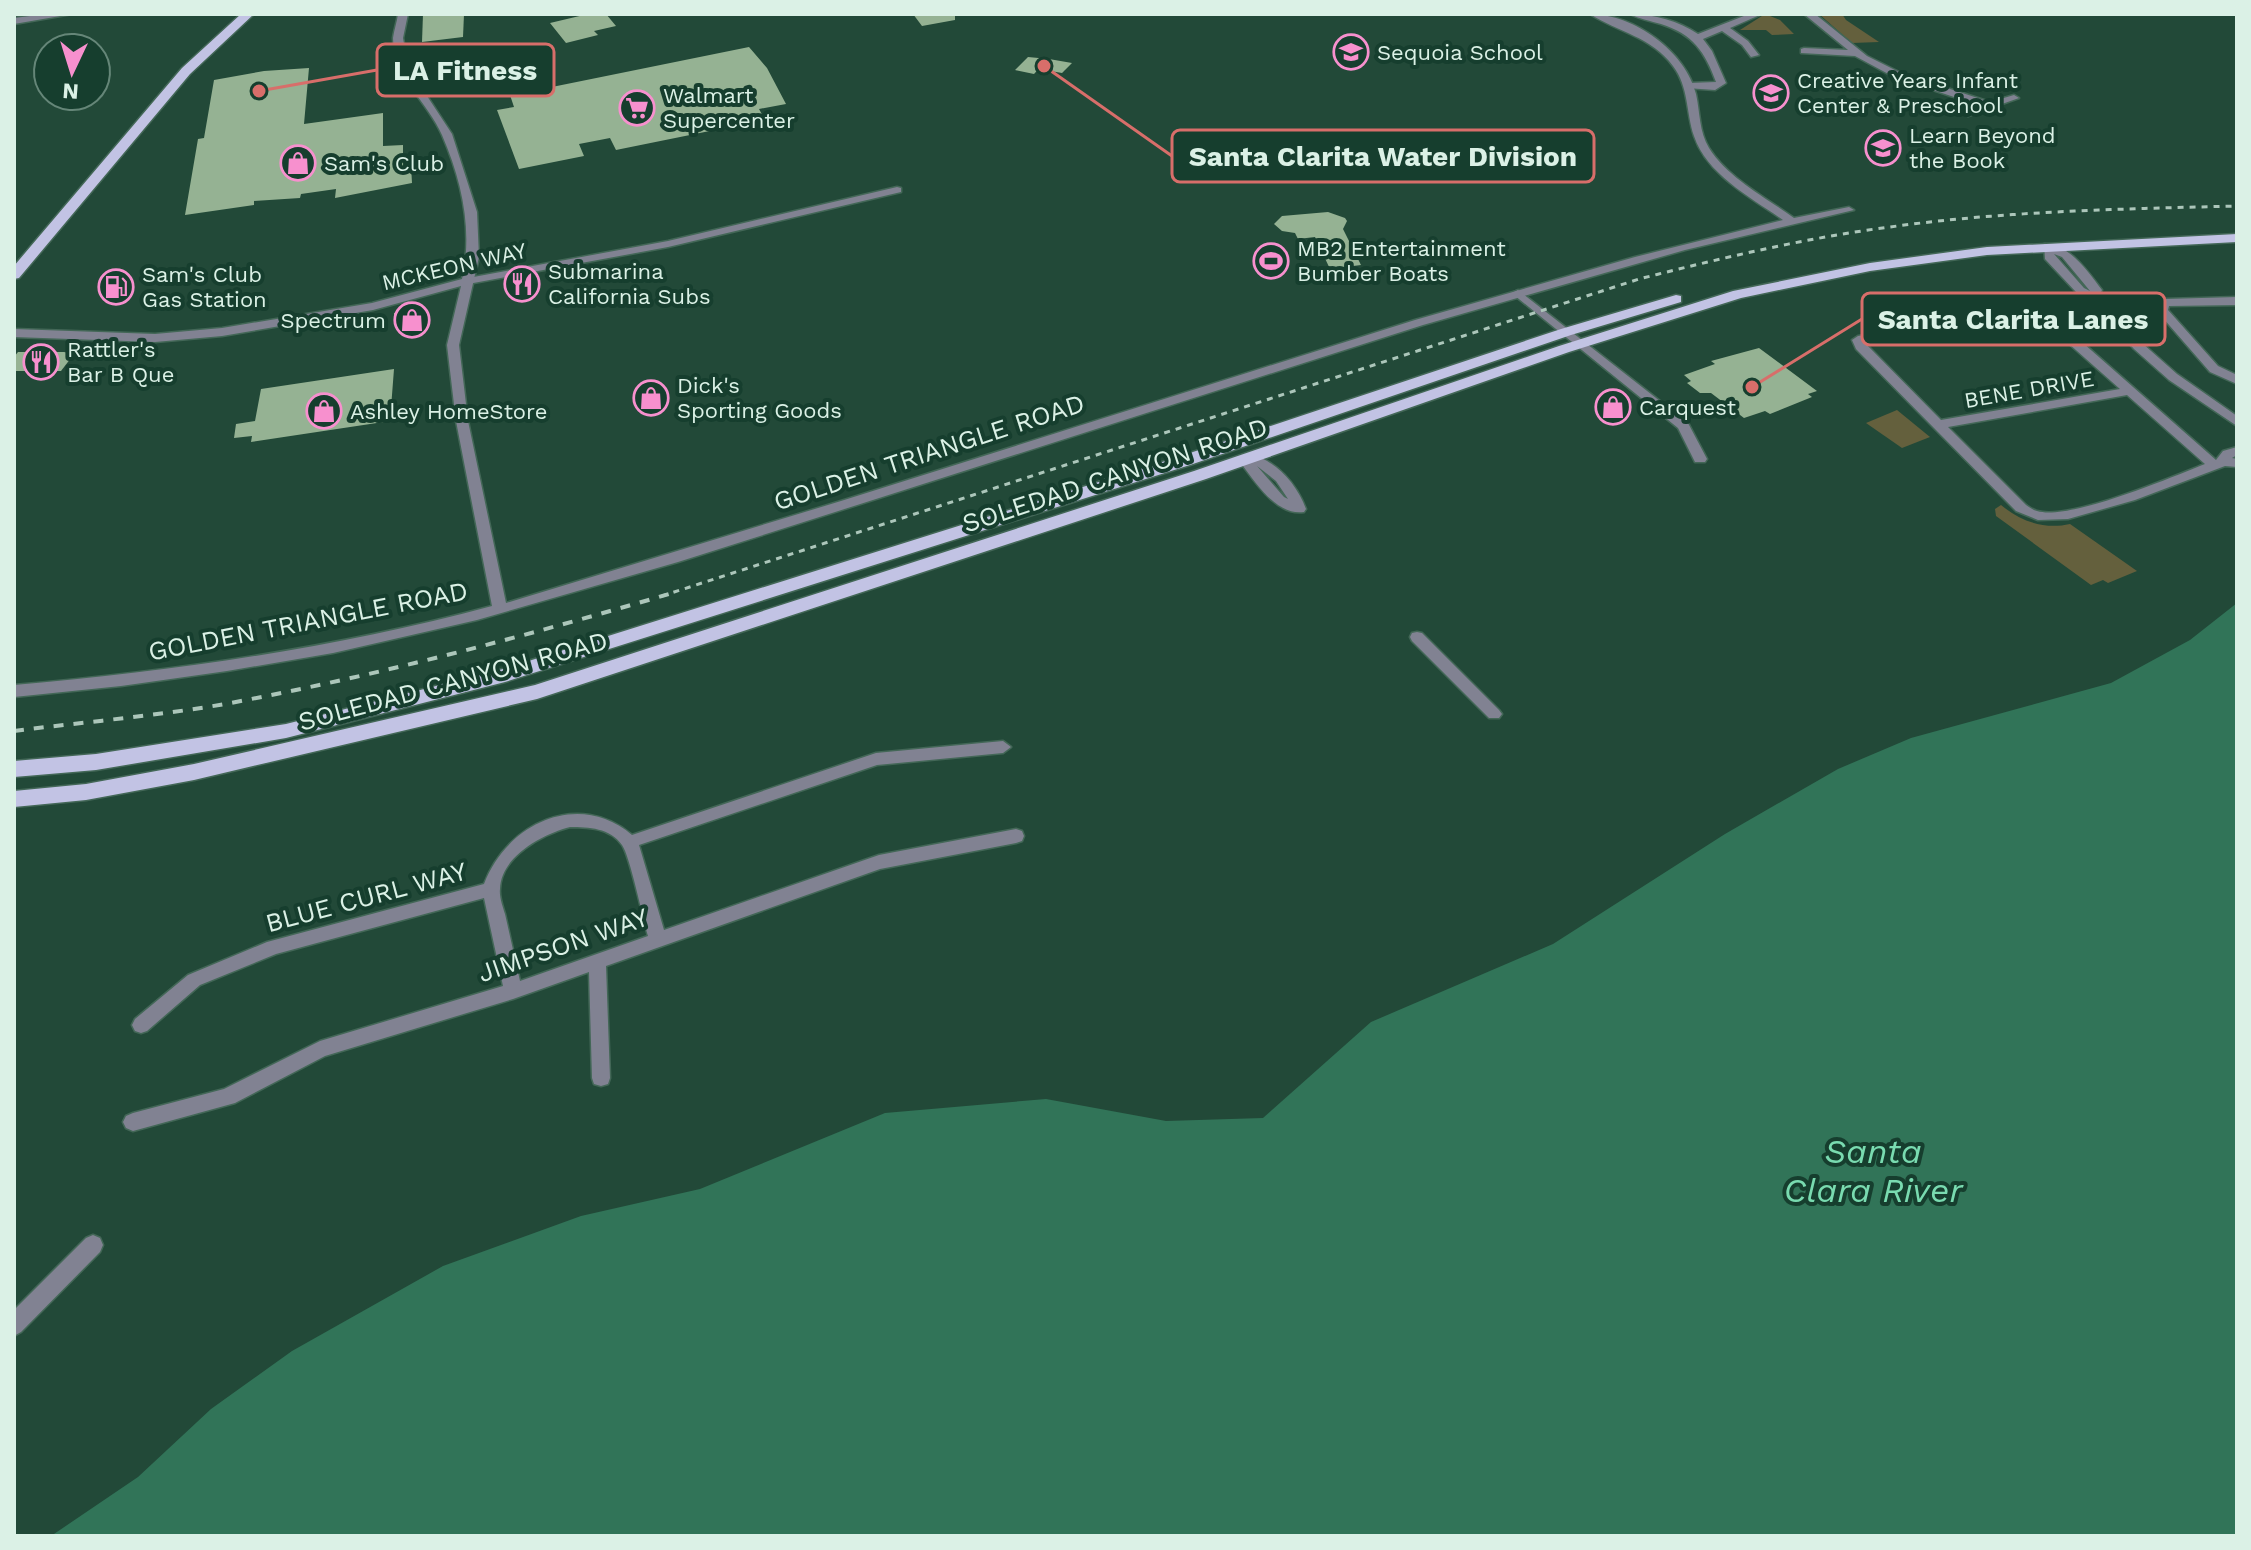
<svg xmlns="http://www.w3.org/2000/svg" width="2251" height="1550" viewBox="0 0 2251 1550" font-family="'Work Sans',sans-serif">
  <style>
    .green { fill: #64603d }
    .water { fill: #317458 }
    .building { fill: #95b293 }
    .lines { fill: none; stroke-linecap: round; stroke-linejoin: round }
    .minor-casing { stroke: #436757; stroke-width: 3 }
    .tertiary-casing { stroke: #436757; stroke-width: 3 }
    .primary-casing { stroke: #436757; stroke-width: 3 }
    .minor { fill: #818292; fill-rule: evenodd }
    .tertiary { fill: #818292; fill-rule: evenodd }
    .primary { fill: #c2c3e4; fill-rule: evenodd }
    .rail-far1 { stroke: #acc6ba; stroke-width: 3; stroke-dasharray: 6 6; stroke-linecap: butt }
    .rail { stroke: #acc6ba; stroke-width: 4; stroke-dasharray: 10 10; stroke-linecap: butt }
    .labels { text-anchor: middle; stroke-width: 8; stroke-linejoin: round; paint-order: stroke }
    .far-poi-label { font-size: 22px; fill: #dbf1e6; stroke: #163e2e; text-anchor: start }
    .far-street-label { font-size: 22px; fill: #dbf1e6; stroke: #163e2e }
    .street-label { font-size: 26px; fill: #dbf1e6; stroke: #163e2e }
    .near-water-label { font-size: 34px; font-style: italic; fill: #79dbb0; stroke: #163e2e }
    .leader { fill: none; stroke: #d86e6a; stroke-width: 3 }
    .callout-dot { fill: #d86e6a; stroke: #163e2e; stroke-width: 3 }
    .callout { fill: #163e2e; stroke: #d86e6a; stroke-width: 3 }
    .callout-label { font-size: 28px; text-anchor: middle; font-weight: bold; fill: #dbf1e6 }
  </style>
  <rect width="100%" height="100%" fill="#224938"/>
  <g class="green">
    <path d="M1765 14 1780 20 1794 34 1772 35 1766 30H1740Z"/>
    <path d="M1819 14H1842L1846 20 1879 42 1852 43Z"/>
    <path d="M1897 410 1930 437 1902 448 1866 423Z"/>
    <path d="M2001 505C2020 521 2044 530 2070 524L2137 571 2108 583 2103 580 2091 585 1996 516 1995 509Z"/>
  </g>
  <path class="water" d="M2237 603V1536H51L138 1477 211 1409 292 1351 443 1266 581 1216 700 1189 885 1113 1046 1099 1166 1121 1263 1118 1371 1022 1553 944 1725 834 1838 769 1911 738 2111 683 2190 640Z"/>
  <g class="building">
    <path d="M423 14H464L463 37 422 42Z"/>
    <path d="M588 14H606L616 26 594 31 598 35 566 43 550 23Z"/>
    <path d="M913 14H955V20L922 26Z"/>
    <path d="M749 47 767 68 786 104 759 109 764 118 758 119 759 121 616 150 610 138 579 144 584 156 519 169 497 110 514 107 509 92H513L511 86 544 80 547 88Z"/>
    <path d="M1028 57 1049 59 1072 63 1062 73 1039 69 1044 63 1034 74 1015 70Z"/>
    <path d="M309 68 304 124 383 113V146L403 145V166L411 165 412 183 335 198 336 189 301 194 300 198 254 201V205L185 215 198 139 204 138 214 80 264 71Z"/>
    <path d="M1328 212 1345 218 1347 221 1343 229 1361 265 1330 269 1315 237 1298 239 1295 233 1282 231 1274 224 1282 216Z"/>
    <path d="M418 308V311L430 315 429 327 405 332V324L394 325V313Z"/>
    <path d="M1759 348 1817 391 1808 394 1812 397 1770 414 1765 411 1744 418 1711 393H1700L1687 383 1691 381 1684 375 1715 364 1711 361Z"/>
    <path d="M18 352H64L74 354 61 371H14V357Z"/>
    <path d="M394 369 390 421 251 442 252 436 234 438 236 424 255 421 261 389Z"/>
  </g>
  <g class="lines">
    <defs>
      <g id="minor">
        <path d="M1630 14C1654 14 1679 21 1698 34L1749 14H1762L1730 28 1748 41 1759 55 1751 57 1742 45 1722 31 1703 39 1712 51 1726 83 1715 90 1686 88 1684 86 1689 83 1716 82C1705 52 1693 34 1661 24 1651 21 1639 19 1630 14Z"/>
        <path d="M1804 14H1815L1867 56 1901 73 1990 102 2014 95 2019 98 1968 116 1963 113 1964 111 1981 106 1894 77 1855 56 1801 53V49L1804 48 1848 50Z"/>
        <path d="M897 187 901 188V192L668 247 468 284 462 281 468 278 668 241Z"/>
        <path d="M2044 244C2069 243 2088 272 2102 290L2099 297 2142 343 2177 374 2237 416V426L2169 380 2134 349 2089 299 2076 292 2045 259ZM2054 254 2062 257 2090 291 2084 288Z"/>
        <path d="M1518 290 1688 423 1707 459 1705 462H1695L1678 428 1514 295 1512 293Z"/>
        <path d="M2237 297V305L2169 306 2168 310 2218 366 2237 375V384L2210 372 2156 310 2161 301 2165 299Z"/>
        <path d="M2027 309 2050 314 2216 460 2223 451 2237 447V455L2232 458 2237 459V467L2225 466 2135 500 2068 519 2038 520 2016 511 1856 349 1852 340 1858 336ZM2027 317 2042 320 2120 389 1941 420 1865 343ZM2127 395 2205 464C2172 477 2069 521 2037 511 2033 510 2029 507 2026 505L1948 427Z"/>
        <path d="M1251 454C1277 462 1296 483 1306 509L1304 512C1278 516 1257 485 1243 466L1244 458ZM1257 466 1276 481 1288 499 1284 497Z"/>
        <path d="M1417 632 1422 633 1499 710 1502 714 1499 718H1489L1412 641 1410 637 1412 633Z"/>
        <path d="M1003 741 1011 747 1003 753 877 765 639 845 664 930 879 855 1016 829 1022 831 1024 836 1022 841 1016 843 880 869 606 966 610 1078 608 1084 601 1086 594 1084 592 1078 589 972 513 999 325 1056 235 1103 133 1131 126 1128 123 1122 126 1116 133 1113 224 1089 320 1041 503 986 484 898 276 954 200 985 147 1031 141 1033 135 1031 132 1025 135 1019 188 975 267 942 484 884C507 823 579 790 632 835L876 753ZM570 827C589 827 610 828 622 845 630 856 643 919 648 936L520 981C515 959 510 936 505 914 503 907 499 897 500 889 501 856 543 834 570 827Z"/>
        <path d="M93 1235 100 1238 103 1245 100 1252 21 1332 14 1336V1310L86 1238Z"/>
      </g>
      <g id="tertiary">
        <path d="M46 14H72L14 24V18Z"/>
        <path d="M398 14H408L403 38 408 67 452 134 477 212 479 257 459 345 468 421 506 603 841 501 1415 320 1635 257 1783 220C1752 198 1707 175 1694 136 1686 113 1689 87 1673 66 1652 37 1618 32 1590 14 1634 14 1686 52 1696 94 1700 112 1699 132 1709 148 1728 178 1765 197 1794 218L1849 207 1854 210 1685 250 1423 325 678 562 477 620 333 653 227 671 121 686 14 697V685C175 671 336 648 492 606L456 421 447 345 461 286 373 310 222 336 155 342 14 337V329L155 334 222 328 372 303 462 279C473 231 462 181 442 135 428 102 393 77 393 38 394 30 397 22 398 14Z"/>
      </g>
      <g id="primary">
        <path d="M241 14H254L190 74 19 278 14 279V266L182 68Z"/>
        <path d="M2237 234V242L1987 255 1870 271 1741 298 1569 352 1206 479 537 699 194 780 86 800 14 807V791L86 784 194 764 535 685 1194 471 1559 346 1733 291 1870 263 1987 247Z"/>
        <path d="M1676 295 1681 296V302L1571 335 1190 465 505 682 286 738 96 770 14 777V761L96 754 286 724 503 669 1178 457 1561 329Z"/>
      </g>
    </defs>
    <use href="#minor" class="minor-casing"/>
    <use href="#tertiary" class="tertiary-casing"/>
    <use href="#primary" class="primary-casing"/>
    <use href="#minor" class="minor"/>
    <use href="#tertiary" class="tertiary"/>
    <use href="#primary" class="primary"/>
    <path class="rail-far1" d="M662 596 1639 279C1722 258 1805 238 1890 227 2005 211 2121 209 2237 206"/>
    <path class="rail" d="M14 731C84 722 156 716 225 704 376 676 522 637 669 594"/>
  </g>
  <defs>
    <symbol id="school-ring" viewBox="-11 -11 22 22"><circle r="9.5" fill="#163e2e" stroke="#f790ce" stroke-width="1.5"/><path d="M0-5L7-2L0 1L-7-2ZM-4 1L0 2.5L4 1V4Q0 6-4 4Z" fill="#f790ce"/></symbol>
    <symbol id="supermarket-ring" viewBox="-11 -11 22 22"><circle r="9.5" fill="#163e2e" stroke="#f790ce" stroke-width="1.5"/><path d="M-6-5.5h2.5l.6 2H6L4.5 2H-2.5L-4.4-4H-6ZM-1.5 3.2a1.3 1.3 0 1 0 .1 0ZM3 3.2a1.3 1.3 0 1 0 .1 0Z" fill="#f790ce"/></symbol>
    <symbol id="shop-ring" viewBox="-11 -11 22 22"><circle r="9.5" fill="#163e2e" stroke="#f790ce" stroke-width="1.5"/><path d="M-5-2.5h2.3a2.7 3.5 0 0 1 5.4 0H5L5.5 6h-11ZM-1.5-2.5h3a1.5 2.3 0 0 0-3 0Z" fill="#f790ce"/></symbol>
    <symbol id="stadium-ring" viewBox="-11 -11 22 22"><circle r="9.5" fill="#163e2e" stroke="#f790ce" stroke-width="1.5"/><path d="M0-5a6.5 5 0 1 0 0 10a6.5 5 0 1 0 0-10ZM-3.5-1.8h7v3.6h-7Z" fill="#f790ce"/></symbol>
    <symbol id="restaurant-ring" viewBox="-11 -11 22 22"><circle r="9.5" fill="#163e2e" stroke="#f790ce" stroke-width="1.5"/><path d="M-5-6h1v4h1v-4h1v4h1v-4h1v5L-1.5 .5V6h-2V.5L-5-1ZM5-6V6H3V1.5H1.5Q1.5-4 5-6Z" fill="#f790ce"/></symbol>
    <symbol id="fuel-ring" viewBox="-11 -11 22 22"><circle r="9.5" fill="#163e2e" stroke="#f790ce" stroke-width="1.5"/><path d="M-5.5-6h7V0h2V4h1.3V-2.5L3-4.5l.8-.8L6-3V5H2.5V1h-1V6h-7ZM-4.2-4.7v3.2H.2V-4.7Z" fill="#f790ce"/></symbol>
  </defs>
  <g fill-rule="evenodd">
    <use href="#school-ring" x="1331" y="32" width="40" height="40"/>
    <use href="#school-ring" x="1751" y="73" width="40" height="40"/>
    <use href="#supermarket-ring" x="617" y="88" width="40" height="40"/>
    <use href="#school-ring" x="1863" y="128" width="40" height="40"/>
    <use href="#shop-ring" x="278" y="143" width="40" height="40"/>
    <use href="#stadium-ring" x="1251" y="241" width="40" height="40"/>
    <use href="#restaurant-ring" x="502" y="264" width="40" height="40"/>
    <use href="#fuel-ring" x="96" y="267" width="40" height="40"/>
    <use href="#shop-ring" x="392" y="300" width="40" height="40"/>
    <use href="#restaurant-ring" x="21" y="342" width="40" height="40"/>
    <use href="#shop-ring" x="631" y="378" width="40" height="40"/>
    <use href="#shop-ring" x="1593" y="387" width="40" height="40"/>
    <use href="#shop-ring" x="304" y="391" width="40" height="40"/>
  </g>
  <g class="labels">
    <g class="far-poi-label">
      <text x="1377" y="60">Sequoia School</text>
      <text x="1797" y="88">Creative Years Infant<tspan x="1797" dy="25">Center &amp; Preschool</tspan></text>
      <text x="663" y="103">Walmart<tspan x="663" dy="25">Supercenter</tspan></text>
      <text x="1909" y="143">Learn Beyond<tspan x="1909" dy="25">the Book</tspan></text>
      <text x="324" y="171">Sam's Club</text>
      <text x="1297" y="256">MB2 Entertainment<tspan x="1297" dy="25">Bumber Boats</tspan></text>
      <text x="548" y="279">Submarina<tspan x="548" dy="25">California Subs</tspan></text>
      <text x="142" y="282">Sam's Club<tspan x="142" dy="25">Gas Station</tspan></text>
      <text x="386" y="328" text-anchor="end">Spectrum</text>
      <text x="67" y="357">Rattler's<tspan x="67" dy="25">Bar B Que</tspan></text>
      <text x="677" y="393">Dick's<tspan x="677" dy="25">Sporting Goods</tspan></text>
      <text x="1639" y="415">Carquest</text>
      <text x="350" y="419">Ashley HomeStore</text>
    </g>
    <g class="far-street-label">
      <text transform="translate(454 266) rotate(-13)" y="8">MCKEON WAY</text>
      <text transform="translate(2029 389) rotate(-10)" y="8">BENE DRIVE</text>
    </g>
    <g class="street-label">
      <text transform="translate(929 452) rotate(-18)" y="9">GOLDEN TRIANGLE ROAD</text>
      <text transform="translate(1115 475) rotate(-18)" y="9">SOLEDAD CANYON ROAD</text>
      <text transform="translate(308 621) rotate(-11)" y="9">GOLDEN TRIANGLE ROAD</text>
      <text transform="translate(453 681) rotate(-15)" y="9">SOLEDAD CANYON ROAD</text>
      <text transform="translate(366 897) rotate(-15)" y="9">BLUE CURL WAY</text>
      <text transform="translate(563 945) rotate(-19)" y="9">JIMPSON WAY</text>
    </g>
    <g class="near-water-label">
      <text x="1873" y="1163">Santa<tspan x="1873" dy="39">Clara River</tspan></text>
    </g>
  </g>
  <path class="leader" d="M259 91L377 70M1044 66L1172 156M1752 387L1862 319"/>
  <g class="callout-dot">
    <circle cx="259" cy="91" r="8"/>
    <circle cx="1044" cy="66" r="8"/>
    <circle cx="1752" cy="387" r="8"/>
  </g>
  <g class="callout">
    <rect x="377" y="44" width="177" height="52" rx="8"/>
    <rect x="1172" y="130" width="422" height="52" rx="8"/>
    <rect x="1862" y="293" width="303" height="52" rx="8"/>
  </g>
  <g class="callout-label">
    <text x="465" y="80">LA Fitness</text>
    <text x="1383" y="166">Santa Clarita Water Division</text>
    <text x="2013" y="329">Santa Clarita Lanes</text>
  </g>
  <rect width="2251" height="1550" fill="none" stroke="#dbf1e6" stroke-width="32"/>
  <g transform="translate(72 72) rotate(184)"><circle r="38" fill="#163e2e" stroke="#658678" stroke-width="2"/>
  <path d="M0-6L14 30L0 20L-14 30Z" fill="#f790ce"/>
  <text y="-12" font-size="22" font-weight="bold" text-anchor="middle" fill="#dbf1e6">N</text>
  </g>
</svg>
